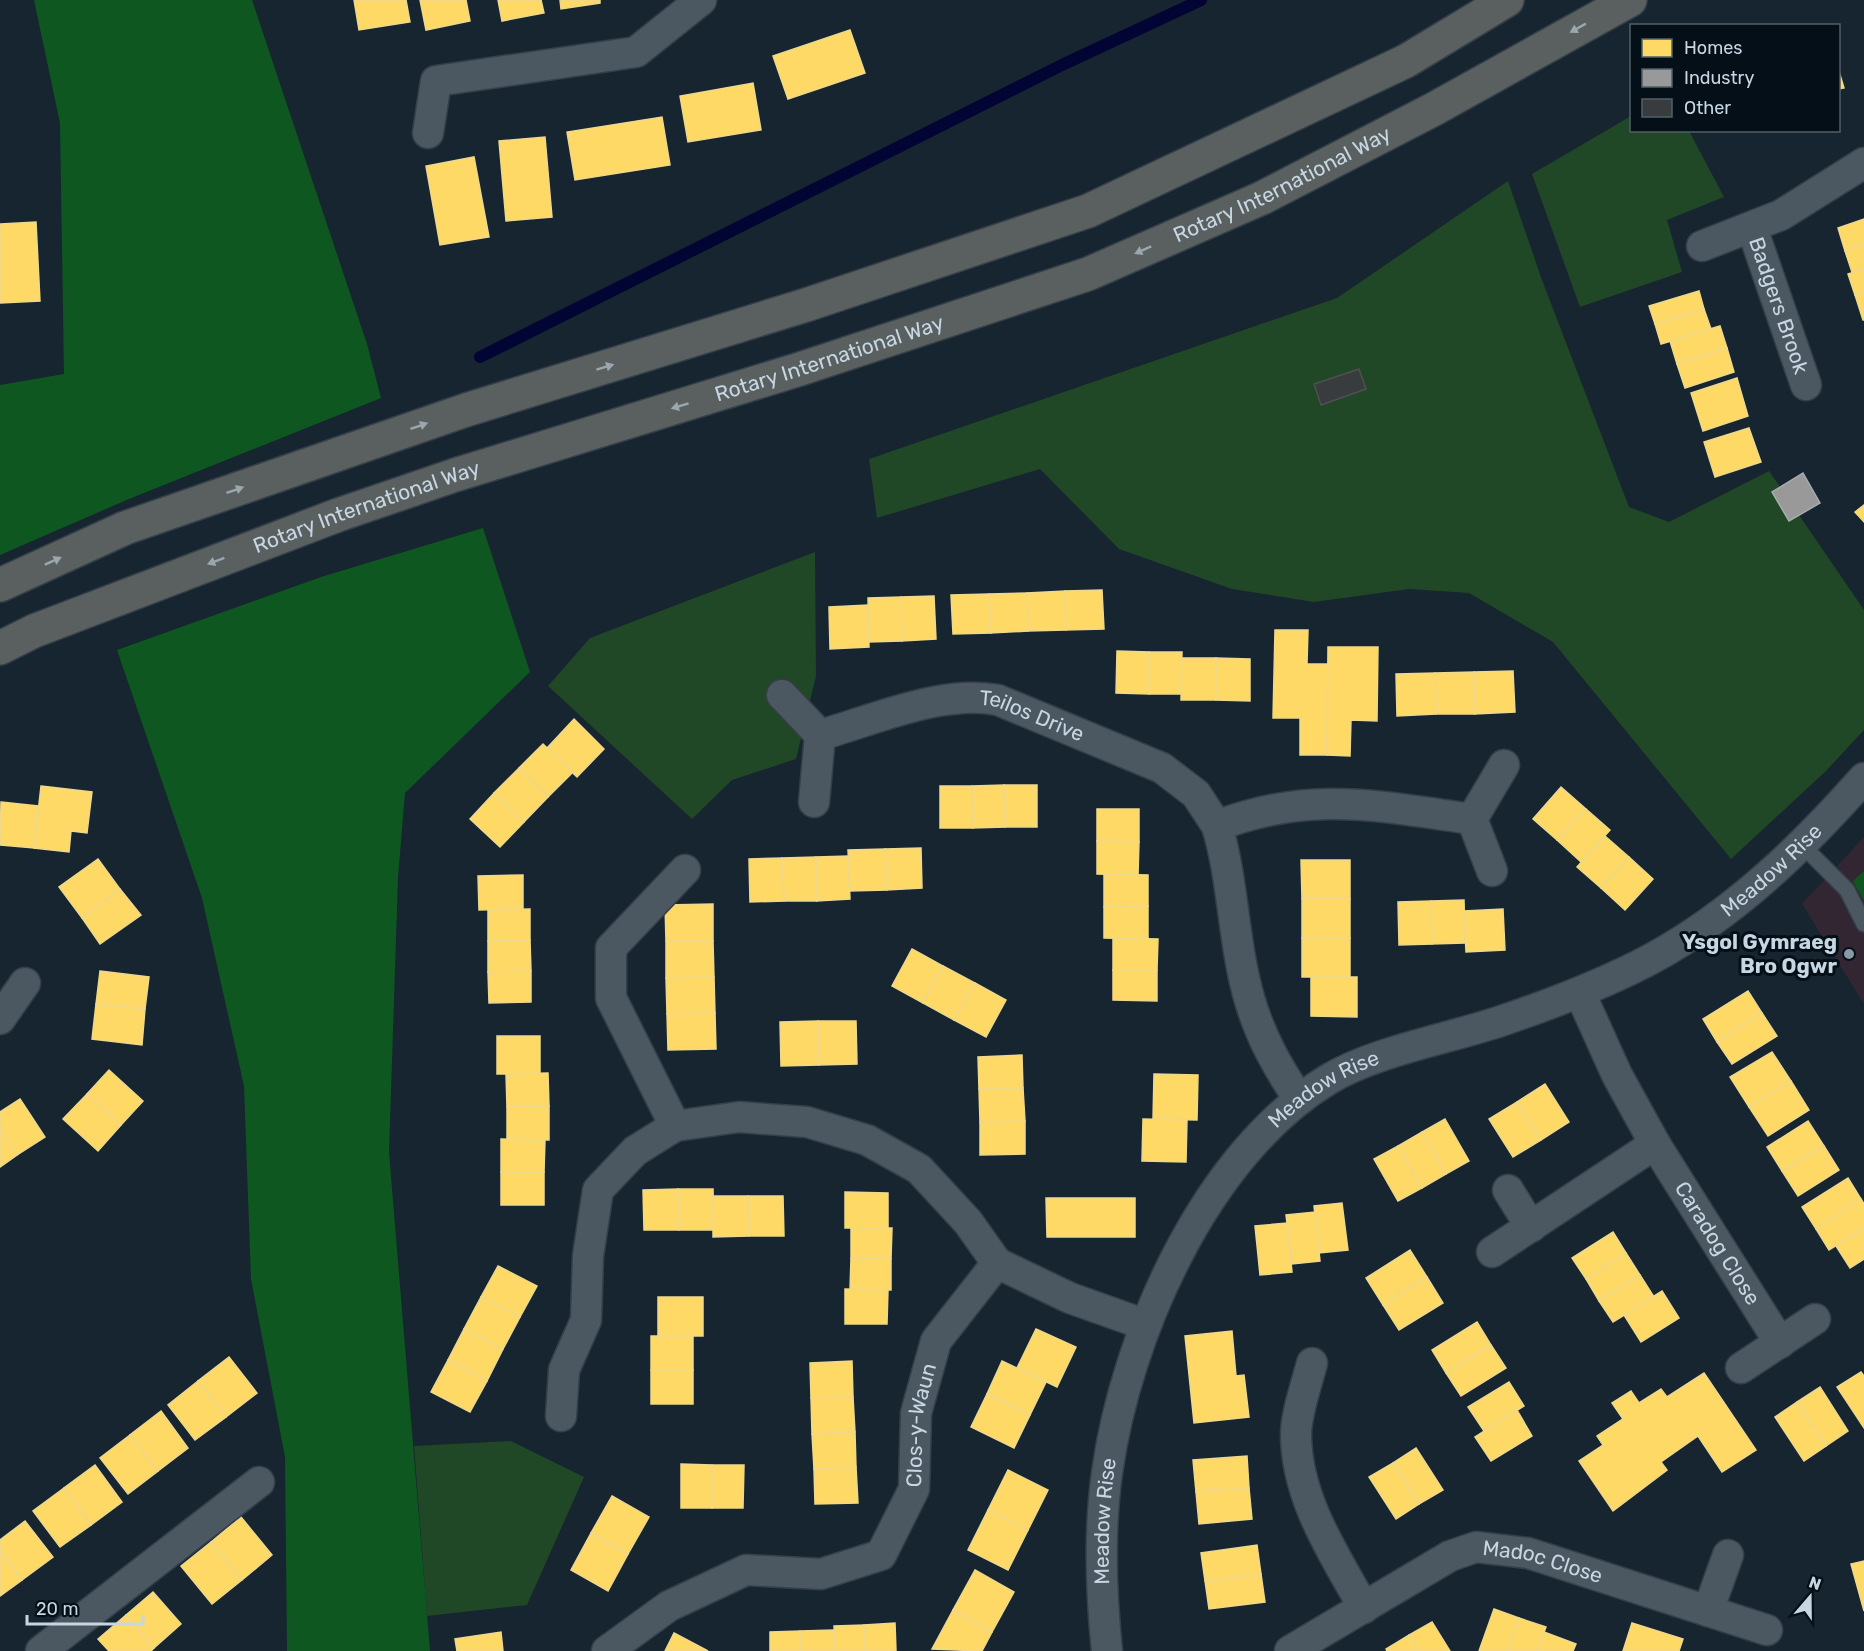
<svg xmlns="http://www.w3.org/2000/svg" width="1864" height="1651" viewBox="0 0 1864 1651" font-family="Rubik,sans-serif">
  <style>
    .education { fill: #322632 }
    .green { fill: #204726 }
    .forest { fill: #0f5720 }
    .homes { fill: #ffd966; stroke: #eed88c; stroke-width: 1.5 }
    .industry { fill: #999; stroke: #a6abaf; stroke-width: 1.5 }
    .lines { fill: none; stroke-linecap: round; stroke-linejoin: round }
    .stream { stroke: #020433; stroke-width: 12 }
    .building { fill: #393c3e; stroke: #4f5051; stroke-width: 1.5 }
    .service-casing { stroke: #343f49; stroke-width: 18 }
    .minor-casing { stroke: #343f49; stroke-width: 33 }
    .primary-casing { stroke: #343f49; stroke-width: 36 }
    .service { stroke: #4c5861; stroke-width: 15 }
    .minor { stroke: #4c5861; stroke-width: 30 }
    .primary { stroke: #5a605f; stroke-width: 33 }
    .oneway { fill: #9ba7ae }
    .poi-dot { fill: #8898a4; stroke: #050f17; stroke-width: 2 }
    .labels { text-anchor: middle; stroke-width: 6; stroke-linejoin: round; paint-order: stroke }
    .street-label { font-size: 21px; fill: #c6d6e3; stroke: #050f17 }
    .poi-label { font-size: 21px; font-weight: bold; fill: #c6d6e3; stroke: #050f17; text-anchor: end }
  </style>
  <rect width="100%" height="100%" fill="#162530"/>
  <path class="education" d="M1864 837V1004L1802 904Z"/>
  <g class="green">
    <path d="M1631 116 1632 130 1689 131 1724 197 1667 220 1682 272 1580 307 1532 174Z"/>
    <path d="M1508 181 1542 280 1629 507 1669 522 1769 471 1864 610V730L1826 771 1731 859 1553 642 1469 593 1409 589 1314 602 1232 589 1119 549 1040 469 877 518 869 459 1337 298Z"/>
    <path d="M815 552 816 676 796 759 732 780 692 819 548 686 590 638Z"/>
    <path d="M511 1441 584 1477 527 1605 427 1616 414 1446Z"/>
  </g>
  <g class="forest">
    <path d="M34 0H252L367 344 381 398 129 499 0 555V385L64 374 60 123Z"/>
    <path d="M483 528 530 672 405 793 398 877 389 1152 430 1651H287L285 1457 251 1279 244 1086 202 898 117 650 321 577Z"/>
    <path d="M1864 871V901L1853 881Z"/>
  </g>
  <g class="homes">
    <path d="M354 0H406L410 22 359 30Z"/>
    <path d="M420 0H466L470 21 426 30Z"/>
    <path d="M498 0H541L544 13 502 21Z"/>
    <path d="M560 0H600V3L561 9Z"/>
    <path d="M850 30 865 73 788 99 773 56Z"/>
    <path d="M1838 68 1844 88 1838 89Z"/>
    <path d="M753 83 761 130 688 142 680 96Z"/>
    <path d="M662 117 670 165 575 180 567 132Z"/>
    <path d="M545 137 552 217 506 221 499 141Z"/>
    <path d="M474 157 489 237 440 245 426 166Z"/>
    <path d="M1864 219V244L1845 251 1838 228Z"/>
    <path d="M36 222 40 301 0 303V224Z"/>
    <path d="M1864 244V269L1852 272 1845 251Z"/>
    <path d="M1864 269V292L1855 295 1848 274Z"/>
    <path d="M1699 291 1704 309 1655 324 1649 306Z"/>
    <path d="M1864 292V320H1863L1855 295Z"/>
    <path d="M1704 309 1711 329 1661 344 1655 324Z"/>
    <path d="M1720 326 1727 348 1677 364 1670 341Z"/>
    <path d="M1727 348 1734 372 1685 388 1677 364Z"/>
    <path d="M1737 378 1748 416 1703 431 1691 393Z"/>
    <path d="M1749 428 1761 462 1715 477 1704 442Z"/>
    <path d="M1864 505V522L1855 512Z"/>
    <path d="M1102 590 1104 629 1066 630 1065 591Z"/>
    <path d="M1065 591 1066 630 1028 631 1027 593Z"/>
    <path d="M1027 593 1028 631 991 633 989 594Z"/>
    <path d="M989 594 991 633 953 634 951 595Z"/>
    <path d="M934 596 936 639 902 641 901 597Z"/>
    <path d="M901 597 902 641 869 642 868 598Z"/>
    <path d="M868 605 869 647 830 649 829 607Z"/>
    <path d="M1275 630H1308L1307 664H1328L1327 755H1300V718H1273Z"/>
    <path d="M1328 647H1378L1377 721 1351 720 1350 756 1327 755Z"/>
    <path d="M1117 651 1149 652V694L1116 693Z"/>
    <path d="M1149 652H1182L1181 694H1149Z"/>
    <path d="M1182 658H1216V700H1181Z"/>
    <path d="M1216 658 1250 659V701L1216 700Z"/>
    <path d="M1513 671 1515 712 1475 714 1474 672Z"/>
    <path d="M1474 672 1475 714H1436L1435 673Z"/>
    <path d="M1435 673 1436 714 1397 716 1396 674Z"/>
    <path d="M574 719 604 749 577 777 547 748Z"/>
    <path d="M543 744 573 772 548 797 519 768Z"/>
    <path d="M519 768 548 797 524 822 494 793Z"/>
    <path d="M1004 785H1037V827H1005Z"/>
    <path d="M1004 785 1005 827 973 828 972 786Z"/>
    <path d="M41 786 92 792 87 833 71 831 69 852 34 848Z"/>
    <path d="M940 786H972L973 828H940Z"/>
    <path d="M1561 787 1586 809 1557 840 1533 819Z"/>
    <path d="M494 793 524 822 500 847 470 819Z"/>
    <path d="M1 802 38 806 34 848 0 845Z"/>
    <path d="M1097 809H1139V842L1097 841Z"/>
    <path d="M1586 809 1610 830 1581 862 1557 840Z"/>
    <path d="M1605 836 1629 857 1601 888 1577 867Z"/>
    <path d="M1097 841 1139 842 1138 875 1097 874Z"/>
    <path d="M921 848 922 888 887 890 885 849Z"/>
    <path d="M885 849 887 890 850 891 848 850Z"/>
    <path d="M848 856 850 899 817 901 816 857Z"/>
    <path d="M816 857 817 901H784L782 858Z"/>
    <path d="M1629 857 1653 879 1625 910 1601 888Z"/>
    <path d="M782 858 784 901 750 902 749 859Z"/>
    <path d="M98 859 120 889 82 918 59 887Z"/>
    <path d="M1301 860H1350V899H1302Z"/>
    <path d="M1104 874 1148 875V906L1104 907Z"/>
    <path d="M523 875V909L479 910 478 876Z"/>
    <path d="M120 889 141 915 100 944 82 918Z"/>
    <rect x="1302" y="899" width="48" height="39"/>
    <path d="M1464 900 1465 943 1432 944 1431 901Z"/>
    <path d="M1431 901 1432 944 1399 945 1398 902Z"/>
    <path d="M713 904V941H666L665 905Z"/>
    <path d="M1148 906V939L1104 938V907Z"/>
    <path d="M530 909V940L488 941V910Z"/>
    <path d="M1503 909 1505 950 1466 952 1464 911Z"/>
    <path d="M1113 938 1158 939 1157 970H1113Z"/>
    <rect x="1302" y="938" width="48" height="39"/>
    <path d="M530 940 531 971 488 972V941Z"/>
    <path d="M666 941H713L714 977 666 978Z"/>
    <path d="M912 949 943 966 923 1003 892 986Z"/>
    <path d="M943 966 975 983 954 1020 923 1003Z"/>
    <path d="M1113 970H1157V1001L1113 1000Z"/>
    <path d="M100 971 149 977 145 1009 96 1004Z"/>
    <path d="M531 971V1002L489 1003 488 972Z"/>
    <path d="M714 977 715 1013 667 1014 666 978Z"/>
    <path d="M1311 977H1357V1017L1311 1016Z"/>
    <path d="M975 983 1006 1000 986 1037 954 1020Z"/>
    <path d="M1748 991 1762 1013 1717 1042 1703 1019Z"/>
    <path d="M96 1004 145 1009 142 1045 92 1039Z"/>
    <path d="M715 1013 716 1049 668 1050 667 1014Z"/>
    <path d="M1762 1013 1777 1036 1732 1064 1717 1042Z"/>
    <path d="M818 1021H856L857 1064 819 1065Z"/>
    <path d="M818 1021 819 1065 781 1066 780 1022Z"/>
    <rect x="497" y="1036" width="43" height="38"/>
    <path d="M1772 1052 1791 1081 1749 1107 1730 1077Z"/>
    <path d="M1022 1055 1023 1088 979 1089 978 1057Z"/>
    <path d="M109 1070 143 1101 121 1125 87 1094Z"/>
    <path d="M548 1073 549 1106 507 1107 506 1074Z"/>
    <path d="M1154 1074 1198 1075 1197 1120 1153 1119Z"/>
    <path d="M1791 1081 1809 1110 1768 1136 1749 1107Z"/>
    <path d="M1545 1084 1569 1122 1541 1140 1517 1102Z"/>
    <path d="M1023 1088 1025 1121 980 1122 979 1089Z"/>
    <path d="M87 1094 121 1125 98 1151 63 1119Z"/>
    <path d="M20 1099 45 1137 17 1155 0 1129V1112Z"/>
    <path d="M1517 1102 1541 1140 1513 1157 1489 1119Z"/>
    <path d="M549 1106V1140L507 1139V1107Z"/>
    <path d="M1143 1119 1187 1120 1186 1162 1142 1161Z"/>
    <path d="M1445 1119 1469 1161 1446 1174 1422 1132Z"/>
    <path d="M1025 1121V1154L980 1155V1122Z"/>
    <path d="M1808 1121 1824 1146 1782 1171 1767 1147Z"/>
    <path d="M0 1129 17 1155 0 1167Z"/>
    <path d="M1422 1132 1446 1174 1422 1188 1398 1146Z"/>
    <path d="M501 1139 545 1140 544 1172H501Z"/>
    <path d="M1398 1146 1422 1188 1398 1201 1374 1159Z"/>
    <path d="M1824 1146 1839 1170 1798 1196 1782 1171Z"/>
    <rect x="501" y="1172" width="43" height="33"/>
    <path d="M1848 1178 1861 1199 1816 1229 1802 1207Z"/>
    <path d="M678 1189H713L714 1230H679Z"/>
    <path d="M678 1189 679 1230H644L643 1190Z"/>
    <path d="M845 1192 888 1193V1228H845Z"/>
    <path d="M713 1196H748L749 1236 713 1237Z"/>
    <path d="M748 1196H783L784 1236H749Z"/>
    <path d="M1046 1198H1135V1237H1047Z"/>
    <path d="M1861 1199 1864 1204V1228L1829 1250 1816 1229Z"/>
    <path d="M1342 1203 1348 1250 1319 1253 1314 1206Z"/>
    <path d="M1315 1212 1320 1261 1292 1264 1286 1215Z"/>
    <path d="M1287 1223 1292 1272 1260 1275 1255 1226Z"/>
    <path d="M851 1228H892L891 1259 851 1258Z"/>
    <path d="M1864 1228V1259L1850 1268 1836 1246Z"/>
    <path d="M1613 1232 1626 1253 1586 1279 1572 1258Z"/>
    <path d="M1410 1250 1427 1277 1383 1305 1366 1278Z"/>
    <path d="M1626 1253 1640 1275 1599 1301 1586 1279Z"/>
    <path d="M851 1258 891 1259V1290L850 1289Z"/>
    <path d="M498 1266 537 1286 520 1317 481 1297Z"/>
    <path d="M1640 1275 1654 1297 1613 1322 1599 1301Z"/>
    <path d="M1427 1277 1443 1303 1399 1330 1383 1305Z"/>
    <path d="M845 1289 888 1290 887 1324H845Z"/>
    <path d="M1662 1291 1679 1318 1641 1342 1624 1315Z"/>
    <path d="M481 1297 520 1317 503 1349 464 1329Z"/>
    <rect x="658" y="1297" width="45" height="39"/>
    <path d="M1477 1322 1491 1345 1446 1373 1432 1350Z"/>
    <path d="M464 1329 503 1349 487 1381 448 1360Z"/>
    <path d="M1036 1329 1076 1347 1057 1387 1017 1368Z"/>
    <path d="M1232 1331 1236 1376 1244 1375 1249 1417 1194 1423 1185 1336Z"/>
    <rect x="651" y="1336" width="42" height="34"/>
    <path d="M1491 1345 1506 1368 1461 1396 1446 1373Z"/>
    <path d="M229 1357 257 1393 226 1417 198 1381Z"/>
    <path d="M448 1360 487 1381 470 1412 431 1392Z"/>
    <path d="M852 1361 853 1397 811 1398 810 1363Z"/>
    <path d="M1002 1361 1046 1382 1030 1415 987 1394Z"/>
    <rect x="651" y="1370" width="42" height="34"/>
    <path d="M1861 1372 1864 1376V1428L1837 1387Z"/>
    <path d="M1704 1373 1756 1450 1722 1472 1698 1436 1661 1462 1667 1470 1613 1511 1579 1461 1603 1445 1597 1436 1623 1419 1612 1403 1631 1391 1639 1403 1661 1389 1667 1397Z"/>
    <path d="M198 1381 226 1417 195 1440 168 1405Z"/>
    <path d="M1509 1382 1524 1406 1484 1431 1468 1407Z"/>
    <path d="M1820 1387 1848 1431 1826 1446 1797 1402Z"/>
    <path d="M987 1394 1030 1415 1014 1448 971 1427Z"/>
    <path d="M853 1397 855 1432 812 1434 811 1398Z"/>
    <path d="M1797 1402 1826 1446 1804 1461 1775 1417Z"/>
    <path d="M1517 1410 1532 1436 1491 1461 1475 1437Z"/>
    <path d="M161 1411 188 1448 158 1471 130 1435Z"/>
    <path d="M855 1432 856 1467 814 1469 812 1434Z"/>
    <path d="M130 1435 158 1471 128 1494 100 1458Z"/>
    <path d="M1416 1448 1443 1490 1419 1504 1393 1463Z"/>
    <path d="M1247 1456 1249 1488 1196 1492 1193 1460Z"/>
    <path d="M1393 1463 1419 1504 1396 1519 1369 1477Z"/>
    <path d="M681 1464 712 1465V1508H681Z"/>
    <path d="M95 1465 122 1502 91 1525 64 1488Z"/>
    <path d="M712 1465H744L743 1508H712Z"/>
    <path d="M856 1467 858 1503 815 1504 814 1469Z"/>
    <path d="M1008 1470 1048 1490 1028 1530 988 1510Z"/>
    <path d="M64 1488 91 1525 60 1547 33 1511Z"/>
    <path d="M1249 1488 1252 1519 1199 1524 1196 1492Z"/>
    <path d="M612 1496 649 1517 628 1554 591 1533Z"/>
    <path d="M988 1510 1028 1530 1008 1570 968 1550Z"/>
    <path d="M241 1517 272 1555 242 1580 211 1542Z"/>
    <path d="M25 1521 53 1557 22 1580 0 1549V1540Z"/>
    <path d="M591 1533 628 1554 608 1591 571 1570Z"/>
    <path d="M211 1542 242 1580 212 1604 181 1566Z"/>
    <path d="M1257 1545 1261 1574 1205 1581 1201 1553Z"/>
    <path d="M0 1549 22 1580 0 1596Z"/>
    <path d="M1864 1561V1611L1851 1564Z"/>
    <path d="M975 1570 1014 1592 992 1632 953 1610Z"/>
    <path d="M1261 1574 1265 1602 1209 1609 1205 1581Z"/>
    <path d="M153 1592 181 1624 154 1648 126 1615Z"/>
    <path d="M1494 1609 1519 1618 1508 1651H1479Z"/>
    <path d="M953 1610 992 1632 982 1651 932 1649Z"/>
    <path d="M126 1615 154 1648 151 1651H109L98 1639Z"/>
    <path d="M1519 1618 1546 1627 1537 1651H1508Z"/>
    <path d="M1432 1622 1450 1651H1418L1409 1635Z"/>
    <path d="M895 1623 896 1651H865L864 1625Z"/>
    <path d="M1632 1623 1683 1639 1679 1651H1623Z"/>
    <path d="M864 1625 865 1651H835L834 1626Z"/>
    <path d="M834 1630 835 1651H800V1631Z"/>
    <path d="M800 1631V1651H770V1632Z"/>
    <path d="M501 1632 503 1651H457L455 1639Z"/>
    <path d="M1544 1632 1576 1644 1573 1651H1537Z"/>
    <path d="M674 1633 708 1651H665Z"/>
    <path d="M1409 1635 1418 1651H1387L1386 1649Z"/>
  </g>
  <path class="industry" d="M1803 473 1820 503 1789 521 1772 492Z"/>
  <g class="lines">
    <path class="stream" d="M480 357 1064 64 1201 0"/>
  </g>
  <path class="building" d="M1359 369 1366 389 1321 405 1314 384Z"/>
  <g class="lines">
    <defs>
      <path id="service" d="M1802 845 1847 890 1864 924"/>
      <g id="minor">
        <path d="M428 133 436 81 636 52 701 0"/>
        <path id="s1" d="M1752 228 1806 385"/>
        <path d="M1702 246 1781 215 1864 163"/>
        <path d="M782 695 820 735 814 802"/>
        <path id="s2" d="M820 735C874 720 943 689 998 700L1162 768 1196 794 1217 826"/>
        <path d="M685 870 611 948V998L675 1126 739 1117 807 1122 867 1140 919 1169 968 1222 997 1263"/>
        <path d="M1492 871 1472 819 1504 765"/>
        <path id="s3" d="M1580 993 1617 1075 1655 1144 1780 1343"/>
        <path d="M0 1019 25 983"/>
        <path d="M1299 1099C1278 1068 1261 1038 1250 1001 1233 944 1234 883 1217 826 1309 790 1378 806 1472 819"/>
        <path d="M1508 1190 1531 1227"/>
        <path d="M1492 1252 1655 1144"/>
        <path d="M1312 1363C1307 1383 1296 1414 1296 1434 1296 1498 1334 1554 1364 1608"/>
        <path d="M1741 1368 1815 1319"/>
        <path d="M561 1416 564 1370 586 1320 588 1256 598 1190 635 1151 675 1126"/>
        <path d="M1708 1611 1728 1555"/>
        <path d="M41 1651 259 1482"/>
        <path id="s4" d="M607 1651 669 1606 746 1570 821 1574 881 1555 914 1489 916 1413 936 1341 997 1263 1070 1298 1146 1325"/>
        <path id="s5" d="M1107 1651C1101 1593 1099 1530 1107 1473 1126 1335 1206 1153 1329 1079 1375 1051 1452 1038 1504 1020 1554 1003 1604 984 1651 959 1734 914 1802 848 1864 778"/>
        <path id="s6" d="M1290 1651 1450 1556 1476 1547 1528 1553 1767 1630"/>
      </g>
      <g id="primary">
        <path d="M0 585 125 528 466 410 806 305 1088 211 1406 61 1507 0"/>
        <path id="s7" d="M0 648 34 631 338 515 455 475 800 369 1088 274 1262 198 1434 109 1630 0"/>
      </g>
    </defs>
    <use href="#service" class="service-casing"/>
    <use href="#minor" class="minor-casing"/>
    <use href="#primary" class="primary-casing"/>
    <use href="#service" class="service"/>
    <use href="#minor" class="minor"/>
    <use href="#primary" class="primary"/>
  </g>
  <defs><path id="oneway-solid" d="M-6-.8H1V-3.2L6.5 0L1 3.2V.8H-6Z" transform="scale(1.5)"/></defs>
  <g class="oneway">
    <use href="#oneway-solid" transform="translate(1578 28) rotate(151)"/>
    <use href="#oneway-solid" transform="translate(1143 250) rotate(156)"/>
    <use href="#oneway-solid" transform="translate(605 367) rotate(-17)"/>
    <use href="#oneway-solid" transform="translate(680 406) rotate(163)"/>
    <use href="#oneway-solid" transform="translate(419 426) rotate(-19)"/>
    <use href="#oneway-solid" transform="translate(235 490) rotate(-19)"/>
    <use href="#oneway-solid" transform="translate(53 561) rotate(-24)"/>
    <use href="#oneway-solid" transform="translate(216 561) rotate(159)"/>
  </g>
  <circle class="poi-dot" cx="1849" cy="954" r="6"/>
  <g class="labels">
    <g class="street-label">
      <text dy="7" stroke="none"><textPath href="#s7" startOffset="1365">Rotary International Way</textPath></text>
      <text dy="7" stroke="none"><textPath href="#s1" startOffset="82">Badgers Brook</textPath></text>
      <text dy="7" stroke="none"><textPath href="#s7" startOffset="879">Rotary International Way</textPath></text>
      <text dy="7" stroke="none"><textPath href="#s7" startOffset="393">Rotary International Way</textPath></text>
      <text dy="7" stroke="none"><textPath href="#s2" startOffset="220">Teilos Drive</textPath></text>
      <text dy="7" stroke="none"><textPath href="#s5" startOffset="1138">Meadow Rise</textPath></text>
      <text dy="7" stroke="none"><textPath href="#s5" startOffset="634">Meadow Rise</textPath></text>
      <text dy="7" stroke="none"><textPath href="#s3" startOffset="286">Caradog Close</textPath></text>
      <text dy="7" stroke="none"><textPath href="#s4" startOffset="438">Clos-y-Waun</textPath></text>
      <text dy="7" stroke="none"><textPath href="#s5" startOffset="130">Meadow Rise</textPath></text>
      <text dy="7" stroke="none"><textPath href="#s6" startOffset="282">Madoc Close</textPath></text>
    </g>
    <g class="poi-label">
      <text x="1837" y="949">Ysgol Gymraeg<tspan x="1837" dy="24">Bro Ogwr</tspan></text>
    </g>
  </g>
  <rect x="1630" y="24" width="210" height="108" fill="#050f17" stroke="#525f69" stroke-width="1.5"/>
  <rect x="1642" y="39" width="30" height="18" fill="#ffd966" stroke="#525f69" stroke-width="1.5"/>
  <text x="1684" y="54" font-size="18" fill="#c6d6e3">Homes</text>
  <rect x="1642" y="69" width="30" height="18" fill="#999999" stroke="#525f69" stroke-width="1.5"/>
  <text x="1684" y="84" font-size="18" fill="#c6d6e3">Industry</text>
  <rect x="1642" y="99" width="30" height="18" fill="#393c3e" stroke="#525f69" stroke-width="1.5"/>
  <text x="1684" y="114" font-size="18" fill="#c6d6e3">Other</text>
  <g transform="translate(1810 1597) rotate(20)" stroke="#050f17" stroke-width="4.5" paint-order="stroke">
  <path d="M0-4.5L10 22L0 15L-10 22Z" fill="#c6d6e3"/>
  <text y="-9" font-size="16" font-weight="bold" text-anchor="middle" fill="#c6d6e3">N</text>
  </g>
  <path d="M27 1615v9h116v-9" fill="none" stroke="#c6d6e3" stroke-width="3"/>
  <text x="36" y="1615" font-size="18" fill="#c6d6e3" stroke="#050f17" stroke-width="4.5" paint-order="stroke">20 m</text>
</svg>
